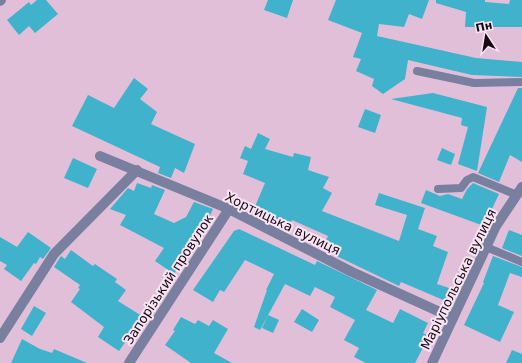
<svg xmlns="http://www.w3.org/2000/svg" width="522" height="363" viewBox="0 0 522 363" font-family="'DejaVu Sans',sans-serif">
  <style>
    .building { fill: #40b2cb }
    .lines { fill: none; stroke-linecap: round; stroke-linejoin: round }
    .lane { stroke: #797f9e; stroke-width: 8 }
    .street { stroke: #797f9e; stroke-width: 10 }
    .labels { text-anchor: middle; stroke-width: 4; stroke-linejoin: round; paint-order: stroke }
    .street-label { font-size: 13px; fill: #160a13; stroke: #f8e5f3 }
  </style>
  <rect width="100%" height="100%" fill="#e2bfd9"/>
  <g class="building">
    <path d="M37 0H46L58 14 35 33 29 26 19 35 7 20 29 2 31 5Z"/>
    <path d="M268 0H293L287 18 264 10Z"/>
    <path d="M336 0H429L422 19 409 14 404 27 379 24 377 36 476 58 522 62V77L472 75 408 60 405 79 383 94 372 86 374 79 356 71 361 59 353 57 362 33 328 20Z"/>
    <path d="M436 0H485V2L509 4 510 0H522V27H465L466 12 436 3Z"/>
    <path d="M134 78 148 89 140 99 157 112 151 124 195 144 184 173 175 168 171 178 158 173 160 167 72 126 88 95 114 108Z"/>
    <path d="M518 88H522V162L510 155 499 182 478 173Z"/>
    <path d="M433 93 487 107 477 171 458 164 468 127 461 125 462 118 391 99Z"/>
    <path d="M365 109 381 115 375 133 358 127Z"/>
    <path d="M258 133 270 139 265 149 293 157 294 153 311 157 308 170 329 177 323 188 332 193 322 211 399 241 407 215 375 205 379 193 425 208 418 229 437 236 433 246 448 252 437 284 452 289 448 302 401 282 399 286 322 249 328 236 292 220 290 225 254 209 265 183 243 174 248 161 240 158 245 146 251 149Z"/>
    <path d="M442 148 455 154 451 165 437 160Z"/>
    <path d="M73 158 97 169 88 188 64 178Z"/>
    <path d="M137 183 151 188 152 185 165 190 154 214 174 223 186 217 194 202 213 209 196 246 193 245 174 274 155 261 164 248 120 225 126 215 110 209 128 188 134 191Z"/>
    <path d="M473 183 499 194 484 226 421 203 426 190 440 196 448 194 462 199 467 189Z"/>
    <path d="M239 229 315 265 317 261 377 290 366 310 393 323 400 309 428 323 423 333 429 336 415 363H366L354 357 359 348 344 340 355 320 330 307 335 297 315 287 310 296 285 284 260 330 254 327 267 290H266L274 274 245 260 224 292 220 290 213 302 193 290 234 231Z"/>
    <path d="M509 230 522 235V256L502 248Z"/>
    <path d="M28 232 51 248 43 259 40 257 36 264 34 263 21 281 4 269 7 265 0 261V237L17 247Z"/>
    <path d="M71 250 93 266 95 264 117 279 115 282 126 290 118 301 145 318 138 330 135 328 119 351 98 337 104 327 71 302 80 289 78 288 80 285 54 267 61 256 65 259Z"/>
    <path d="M493 256 522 267V277L510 273 498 305 514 312 500 342 464 325 484 283 483 282Z"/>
    <path d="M34 306 46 313 32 336 21 329Z"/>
    <path d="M302 309 319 320 312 332 294 322Z"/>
    <path d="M268 315 279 320 273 333 262 328Z"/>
    <path d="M181 317 195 324 198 320 209 326 213 320 228 329 214 353 232 363H191L165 345 175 331 173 330Z"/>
    <path d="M22 339 40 349 52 353 54 349 87 363H11Z"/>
    <path d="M512 350 522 354V363H506Z"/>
  </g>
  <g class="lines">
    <g class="lane">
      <path d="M417 71 474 83 522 82"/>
      <path d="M438 189 461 188 467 180 473 177 517 195"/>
      <path d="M486 247 522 262"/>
    </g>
    <g class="street">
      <path d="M0 1 1 0"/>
      <path d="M100 156 229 209 352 272 453 318"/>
      <path d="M0 338 54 254 137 170"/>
      <path d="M129 363 229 209"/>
      <path d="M432 363 496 226 522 187"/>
    </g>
  </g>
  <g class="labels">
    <g class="street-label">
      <text transform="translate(283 223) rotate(26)" y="5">Хортицька вулиця</text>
      <text transform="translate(168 279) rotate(-57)" y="5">Запорізький провулок</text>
      <text transform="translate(458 279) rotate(-64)" y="5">Маріупольська вулиця</text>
    </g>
  </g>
  <g transform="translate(486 36) rotate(348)" stroke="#f8e5f3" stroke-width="3" paint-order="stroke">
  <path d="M0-3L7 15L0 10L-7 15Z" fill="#160a13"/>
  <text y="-6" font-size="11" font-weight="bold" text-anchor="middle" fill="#160a13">Пн</text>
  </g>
</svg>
